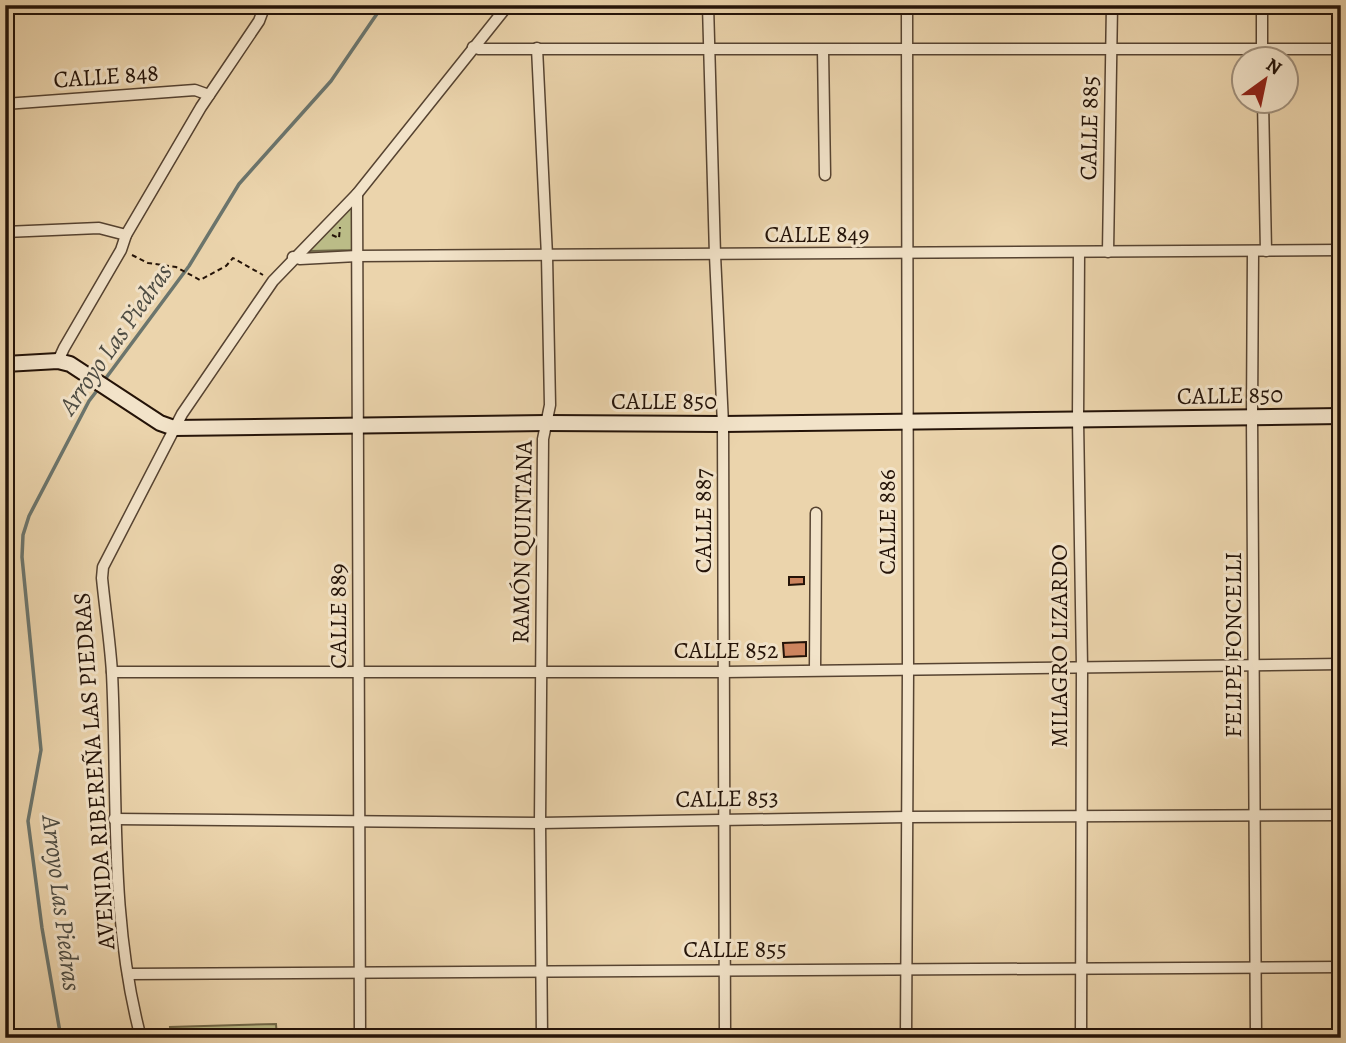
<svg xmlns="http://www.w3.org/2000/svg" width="1346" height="1043" viewBox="0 0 1346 1043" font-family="Alegreya,serif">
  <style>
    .green { fill: #bbbc87; stroke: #706848; stroke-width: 2 }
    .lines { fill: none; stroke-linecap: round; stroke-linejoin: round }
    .stream { stroke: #6b756d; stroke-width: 3.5 }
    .building { fill: #cc845e; stroke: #241308; stroke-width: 2 }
    .street-casing { stroke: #564331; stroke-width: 13 }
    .secondary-casing { stroke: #241308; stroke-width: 18 }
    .path { stroke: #241308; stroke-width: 2; stroke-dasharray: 5 3.5; stroke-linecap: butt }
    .street { stroke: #f2e3c9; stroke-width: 10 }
    .secondary { stroke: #f2e3c9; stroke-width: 14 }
    .labels { text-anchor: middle; stroke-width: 6; stroke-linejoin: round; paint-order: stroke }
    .street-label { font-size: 24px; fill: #241308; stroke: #f2e3c9 }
    .water-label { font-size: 26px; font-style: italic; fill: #4d4c43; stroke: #f2e3c9 }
  </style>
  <rect width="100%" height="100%" fill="#ebd4ac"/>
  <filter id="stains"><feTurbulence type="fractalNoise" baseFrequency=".00286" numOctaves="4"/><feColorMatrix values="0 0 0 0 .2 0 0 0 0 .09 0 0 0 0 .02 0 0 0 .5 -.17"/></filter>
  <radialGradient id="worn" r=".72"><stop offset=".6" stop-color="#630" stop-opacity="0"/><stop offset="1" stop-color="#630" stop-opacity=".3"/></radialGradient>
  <g class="green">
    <path d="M353 205V250L310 251 308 248Z"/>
    <path d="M276 1024 277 1038H171L170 1027Z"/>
  </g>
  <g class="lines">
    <g class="stream">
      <path d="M103 382 189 266 239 184 331 81 383 5"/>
      <path d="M61 1038 42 928 28 821 41 750 22 557 23 535 29 516 89 401 99 388"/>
    </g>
  </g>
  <g class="building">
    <path d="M789 577H804V584L789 585Z"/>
    <path d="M806 642V656L784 657 783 643Z"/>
  </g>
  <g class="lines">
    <defs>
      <g id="street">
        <path d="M708 5 715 255 723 424 725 1038"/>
        <path d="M1262 5V60"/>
        <path d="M473 47 479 49H1341"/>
        <path d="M537 48 547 256 550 405 543 439 540 823 542 1038"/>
        <path d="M823 50 825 175"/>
        <path d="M1263 102 1266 251"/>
        <path d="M5 104 195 90 209 95"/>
        <path d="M357 194 360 1038"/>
        <path d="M5 232 99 228 126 235"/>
        <path d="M1108 252 1112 5"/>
        <path d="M1253 252 1252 417 1256 1038"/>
        <path d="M1079 253 1078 420 1082 667 1081 1038"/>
        <path d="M293 257 300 259 357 256 1341 250"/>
        <path d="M58 361 64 348 121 250 126 235 201 107 259 21 265 5"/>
        <path d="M815 670 816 513"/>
        <path d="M112 672H724L1341 664"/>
        <path d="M114 819 540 823 908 817 1341 815"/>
        <path d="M128 974 1341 967"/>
        <path d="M5 1034 6 1038"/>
        <path d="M141 1038C109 919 118 795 112 673 110 641 105 609 102 578L103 567 182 414 273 281 357 194 508 5"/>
        <path d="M906 1038 908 670 907 5"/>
      </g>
      <path id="secondary" d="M5 364 58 361 70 364 160 423 174 428 546 423 723 424 1341 416"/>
    </defs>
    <use href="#street" class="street-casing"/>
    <use href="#secondary" class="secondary-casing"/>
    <g class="path">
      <path d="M332 235 339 238 340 227"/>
      <path d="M132 255 148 263 176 267 200 280 226 266 233 258 263 275"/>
    </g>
    <use href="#street" class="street"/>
    <use href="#secondary" class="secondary"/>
  </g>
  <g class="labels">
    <g class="street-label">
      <text transform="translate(106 76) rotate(-4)" y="8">CALLE 848</text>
      <text transform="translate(1089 128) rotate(-89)" y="8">CALLE 885</text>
      <text x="817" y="242">CALLE 849</text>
      <text transform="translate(1230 395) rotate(-1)" y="8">CALLE 850</text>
      <text x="664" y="409">CALLE 850</text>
      <text transform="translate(703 521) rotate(-90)" y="8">CALLE 887</text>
      <text transform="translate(887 522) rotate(-90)" y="8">CALLE 886</text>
      <text transform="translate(522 542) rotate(-89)" y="8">RAMÓN QUINTANA</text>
      <text transform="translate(338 616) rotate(-90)" y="8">CALLE 889</text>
      <text transform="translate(1233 645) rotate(-90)" y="8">FELIPE FONCELLI</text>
      <text transform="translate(1059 646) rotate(-90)" y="8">MILAGRO LIZARDO</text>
      <text x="726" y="658">CALLE 852</text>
      <text transform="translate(94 771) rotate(-94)" y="8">AVENIDA RIBEREÑA LAS PIEDRAS</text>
      <text transform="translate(727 798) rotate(-1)" y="8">CALLE 853</text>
      <text x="735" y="957">CALLE 855</text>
    </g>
    <g class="water-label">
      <text transform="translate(115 339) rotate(-55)" y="9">Arroyo Las Piedras</text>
      <text transform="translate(62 903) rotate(83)" y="9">Arroyo Las Piedras</text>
    </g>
  </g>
  <rect width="1346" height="1043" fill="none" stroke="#ebd4ac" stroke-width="28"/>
  <rect x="7" y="7" width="1332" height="1029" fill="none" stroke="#241308" stroke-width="3.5"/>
  <rect x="14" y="14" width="1318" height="1015" fill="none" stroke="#241308" stroke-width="2"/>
  <g transform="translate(1265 80) rotate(33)"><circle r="33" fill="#f2e3c9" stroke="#a0907c" stroke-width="2"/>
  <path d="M0-5L12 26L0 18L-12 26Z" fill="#8f2418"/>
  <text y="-10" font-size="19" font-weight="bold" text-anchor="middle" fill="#241308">N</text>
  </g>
  <rect width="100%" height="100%" filter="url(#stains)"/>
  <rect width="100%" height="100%" fill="url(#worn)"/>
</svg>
